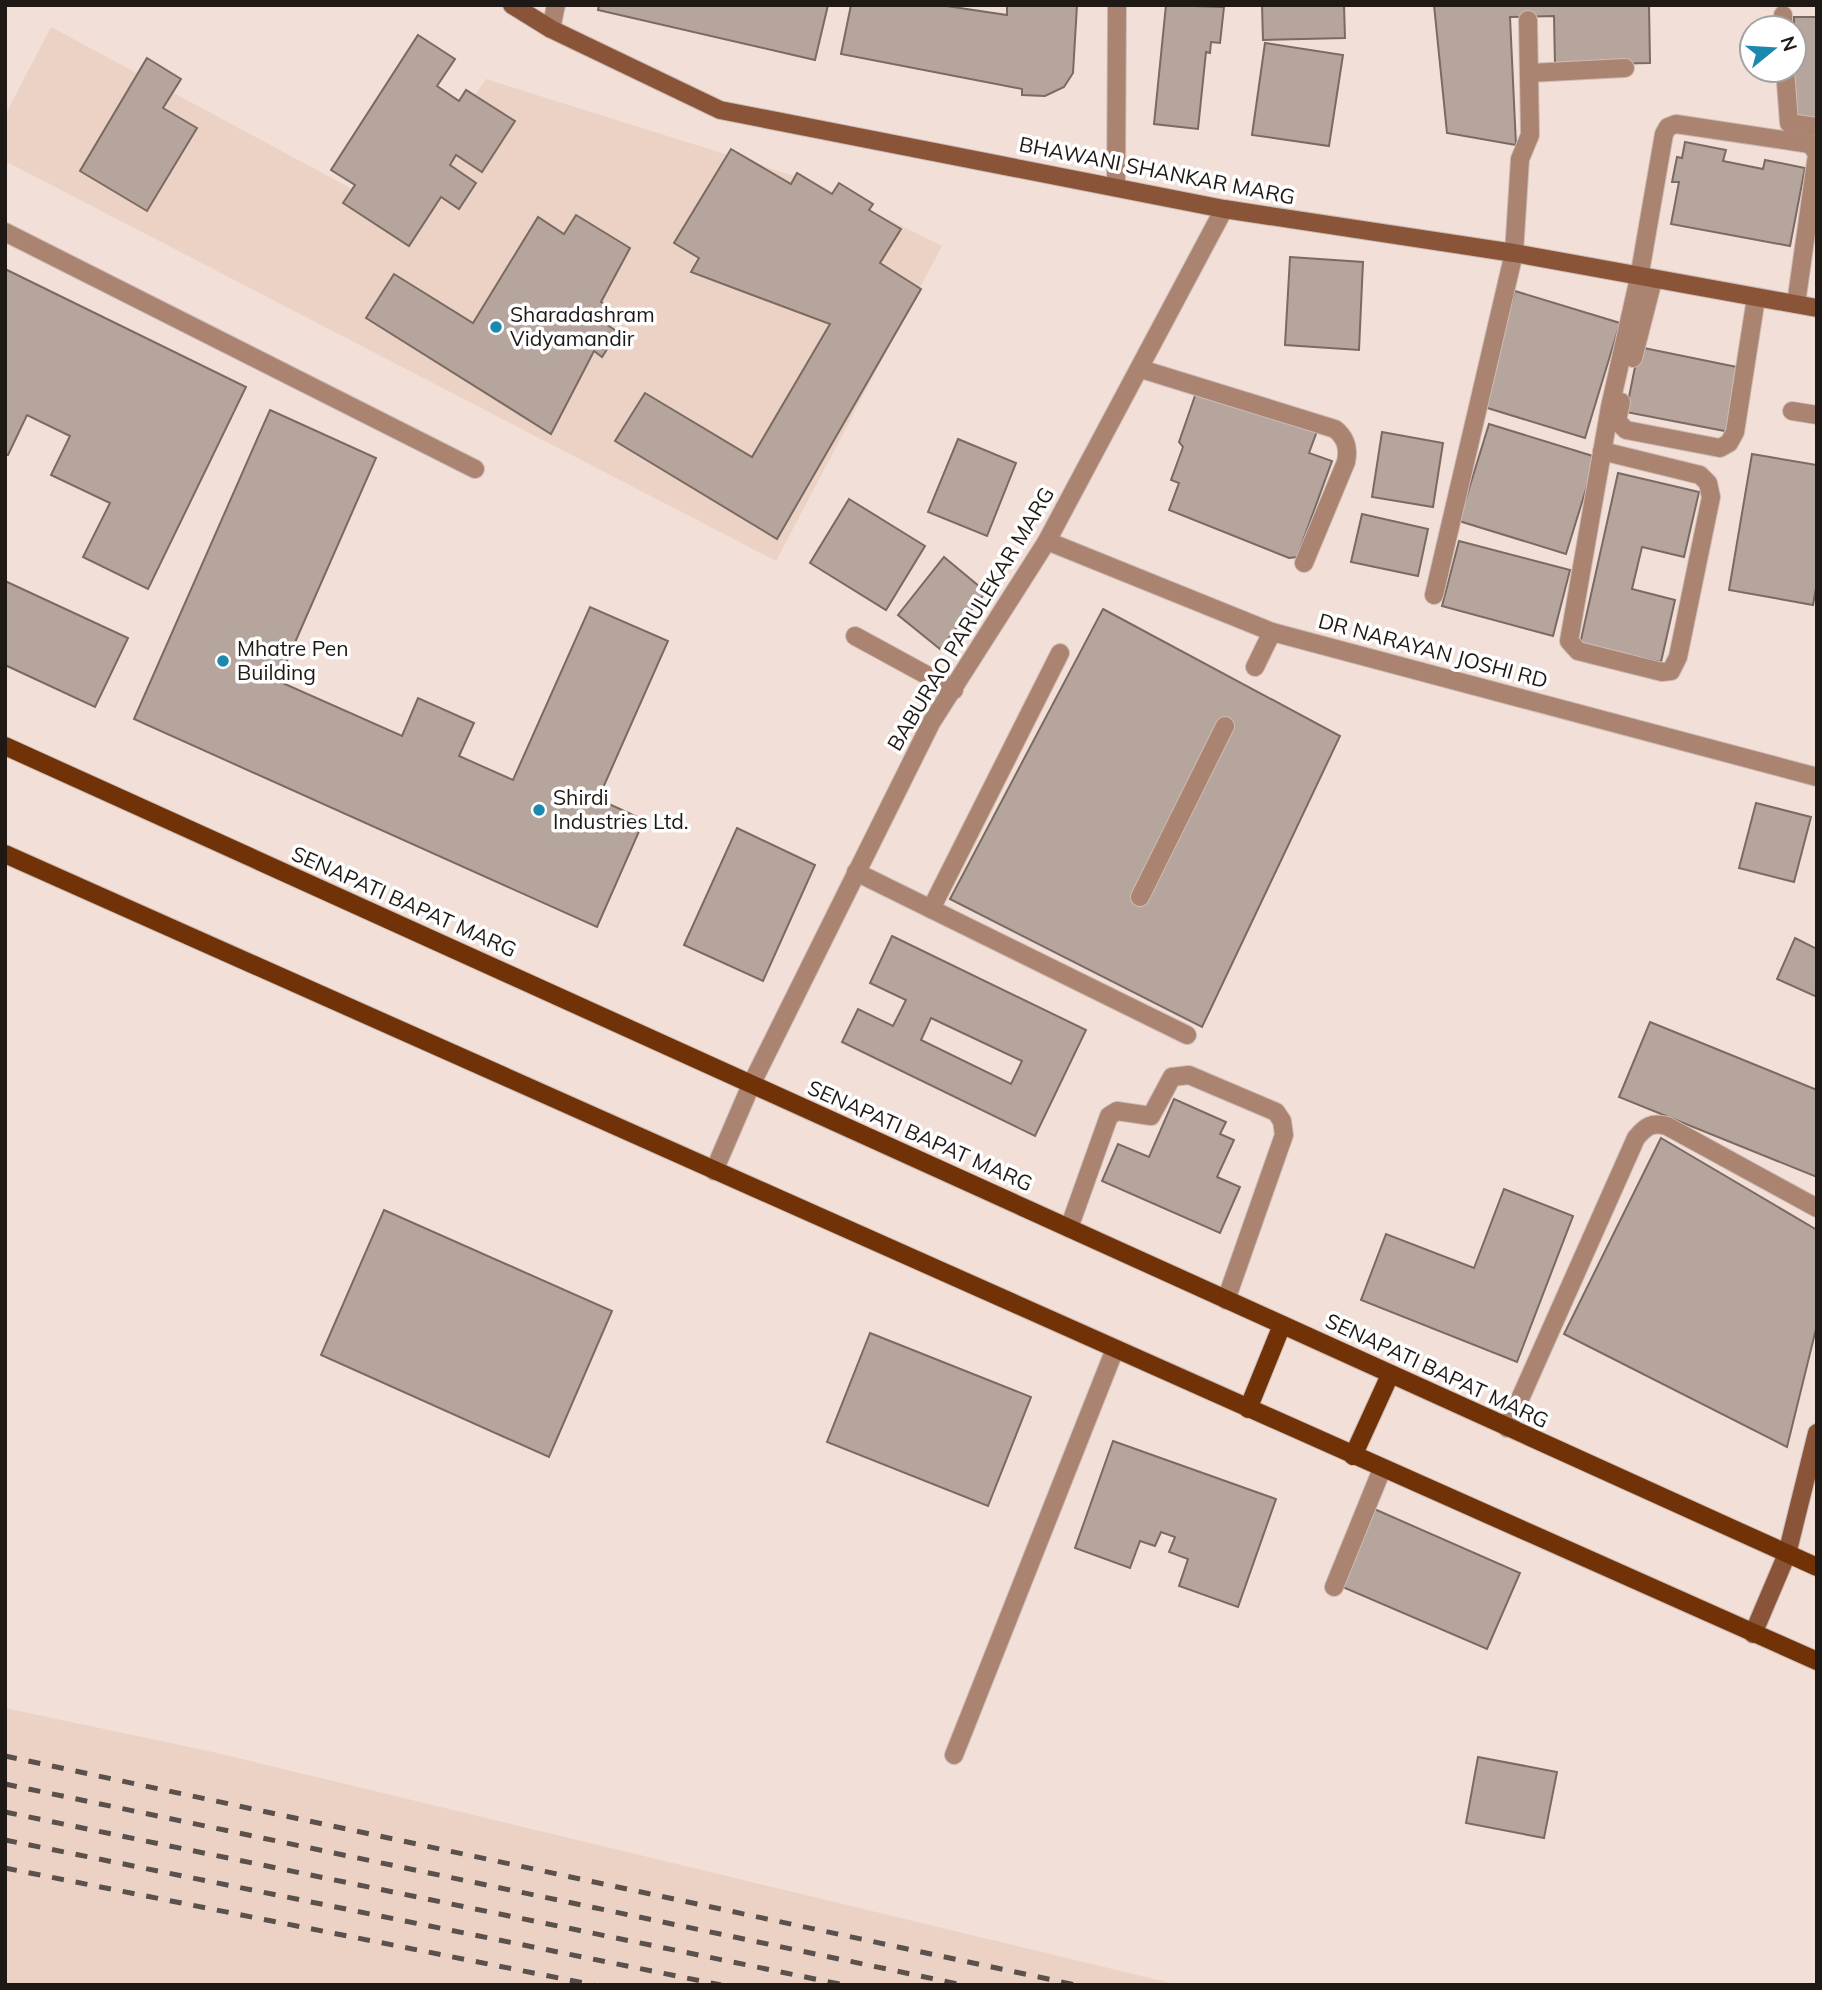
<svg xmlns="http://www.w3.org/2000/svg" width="1822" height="1990" viewBox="0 0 1822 1990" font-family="Mulish,sans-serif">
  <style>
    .built { fill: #ebd2c5 }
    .building { fill: #b6a59c; stroke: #7a6a62; stroke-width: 2; fill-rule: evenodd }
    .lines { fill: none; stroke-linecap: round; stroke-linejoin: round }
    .lane-casing { stroke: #ccbcb5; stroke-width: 20 }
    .street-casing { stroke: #ccbcb5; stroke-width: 20 }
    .secondary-casing { stroke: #ccbcb5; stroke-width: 20 }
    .primary-casing { stroke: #ccbcb5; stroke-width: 20 }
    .lane { stroke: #aa8471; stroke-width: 18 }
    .street { stroke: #aa8471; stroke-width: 18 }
    .secondary { stroke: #8a5438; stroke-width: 18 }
    .primary { stroke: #723207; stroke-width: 18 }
    .rail { stroke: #5a504c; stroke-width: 5; stroke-dasharray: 12 12; stroke-linecap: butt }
    .poi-dot { fill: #1b89af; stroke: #fff; stroke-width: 2.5 }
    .labels { text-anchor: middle; stroke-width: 7; stroke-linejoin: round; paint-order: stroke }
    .street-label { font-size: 21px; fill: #1f1916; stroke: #fff }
    .poi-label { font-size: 21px; fill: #1f1916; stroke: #fff; text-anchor: start }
  </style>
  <rect width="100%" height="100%" fill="#f2e0d8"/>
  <g class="built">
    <path d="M51 27 395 212 486 79 814 182 942 246 776 561 5 161V115Z"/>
    <path d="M5 1708 213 1752 1179 1985H5Z"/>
  </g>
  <g class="building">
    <path d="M599 5H828L815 60 598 10Z"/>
    <path d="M851 5H940L1007 15V5H1077L1073 73 1064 87 1045 96 1022 95V89L841 54Z"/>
    <path d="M1166 5 1224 7 1220 43 1211 42 1210 53 1206 52 1198 129 1154 124Z"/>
    <path d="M1262 5H1344L1345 38 1263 40Z"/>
    <path d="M1434 5H1649L1650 63 1555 65 1554 16 1510 17 1516 145 1447 133Z"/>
    <rect x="1794" y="17" width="23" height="103"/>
    <path d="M418 35 455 59 437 86 459 101 466 90 515 121 482 172 456 155 450 165 476 183 459 209 441 197 409 246 343 203 355 185 331 170Z"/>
    <path d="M1265 43 1343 55 1329 146 1252 135Z"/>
    <path d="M147 58 181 79 163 108 197 128 147 211 80 171Z"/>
    <path d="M1685 142 1726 150 1723 161 1763 169 1765 160 1805 168 1790 246 1671 224 1679 182H1672L1677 157 1682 158Z"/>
    <path d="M731 149 791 184 797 173 832 194 839 183 873 204 869 210 901 229 880 263 921 289 777 539 615 441 645 393 752 457 830 324 691 272 699 258 674 243Z"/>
    <path d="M576 215 630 248 601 302 609 307 601 321 618 332 602 357 594 351 551 434 366 318 394 274 473 323 538 217 564 234Z"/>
    <path d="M1290 257 1363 262 1359 350 1285 345Z"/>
    <path d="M5 269 246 387 148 589 83 557 110 503 51 475 70 436 27 415 8 455 5 454Z"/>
    <path d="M1515 291 1620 323 1585 438 1481 406Z"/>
    <path d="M1639 347 1742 368 1730 432 1626 412Z"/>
    <path d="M1197 390 1317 431 1309 453 1332 461 1297 557 1289 558 1169 510 1179 483 1171 480 1183 447 1179 442Z"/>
    <path d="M270 410 376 458 278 681 402 736 418 698 474 723 459 756 513 780 590 607 668 641 598 799 644 820 597 927 134 719Z"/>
    <path d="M1489 424 1596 457 1566 554 1459 521Z"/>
    <path d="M1382 432 1443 443 1433 507 1372 497Z"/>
    <path d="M958 439 1016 463 987 536 928 512Z"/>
    <path d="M1752 454 1817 465V582L1813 605 1729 590Z"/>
    <path d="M1618 473 1699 492 1684 557 1642 547 1632 589 1675 600 1661 662 1580 644Z"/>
    <path d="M849 499 925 546 886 610 810 563Z"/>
    <path d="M1362 514 1428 529 1418 576 1351 562Z"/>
    <path d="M1459 541 1570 570 1553 636 1442 606Z"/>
    <path d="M944 557 986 592 940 649 898 615Z"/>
    <path d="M5 581 128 638 95 707 5 665Z"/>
    <path d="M1103 609 1340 736 1202 1027 950 899Z"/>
    <path d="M1756 803 1811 817 1794 882 1739 868Z"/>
    <path d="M737 828 815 865 763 981 684 945Z"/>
    <path d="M892 936 1086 1030 1035 1136 842 1042 858 1009 893 1026 906 1000 870 983ZM931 1018 1022 1061 1011 1084 921 1040Z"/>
    <path d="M1795 938 1817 949V997L1777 979Z"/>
    <path d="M1650 1022 1817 1090V1177L1619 1097Z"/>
    <path d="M1174 1099 1226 1122 1220 1134 1234 1140 1217 1177 1240 1187 1220 1233 1102 1181 1118 1144 1149 1157Z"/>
    <path d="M1661 1138 1817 1230V1325L1787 1447 1564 1334Z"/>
    <path d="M1504 1189 1573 1216 1517 1362 1361 1300 1386 1234 1474 1268Z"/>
    <path d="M384 1210 612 1311 549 1457 321 1355Z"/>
    <path d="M870 1333 1031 1397 988 1506 827 1442Z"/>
    <path d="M1113 1441 1276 1499 1238 1607 1179 1586 1188 1559 1169 1552 1175 1537 1161 1532 1155 1546 1140 1541 1130 1568 1075 1548Z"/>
    <path d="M1372 1508 1520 1573 1487 1649 1338 1585Z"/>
    <path d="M1478 1757 1557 1772 1544 1838 1466 1823Z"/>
  </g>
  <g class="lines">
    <defs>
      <g id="lane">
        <path d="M855 636 954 690"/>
        <path d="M1255 667 1272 632"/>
        <path d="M856 872 1187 1035"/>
        <path d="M1140 897 1225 726"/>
        <path d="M931 909 1060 653"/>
        <path d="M1507 1428 1636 1138C1646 1126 1652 1122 1667 1126L1817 1208"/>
        <path d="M1334 1587 1382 1469"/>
        <path d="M954 1755 1115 1349"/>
      </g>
      <g id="street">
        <path d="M1783 15V28"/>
        <path d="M551 29 556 5"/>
        <path d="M1785 70 1789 123 1817 127"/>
        <path d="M1530 73 1625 68"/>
        <path d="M1116 187 1117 5"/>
        <path d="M5 232 475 469"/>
        <path d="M1796 304 1817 155"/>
        <path d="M1633 358 1653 280"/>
        <path d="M1141 369 1335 429C1346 438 1349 448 1346 462L1304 563"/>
        <path d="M1621 402 1617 421 1626 430 1720 448 1729 443 1735 432 1756 298"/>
        <path d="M1792 411 1817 415"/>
        <path d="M1602 451 1700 475 1708 483 1711 497 1678 657 1671 671 1662 672 1578 651 1569 641 1610 407 1639 278 1664 134 1668 127 1676 124 1810 144 1817 153"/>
        <path d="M1047 541 1272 632 1817 777"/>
        <path d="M1434 595 1514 253 1520 159 1530 135 1528 20"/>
        <path d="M714 1171 751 1085 931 723 1047 541 1224 209"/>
        <path d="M1069 1228 1109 1116 1117 1111 1151 1116 1172 1077 1189 1075 1276 1112 1282 1121 1284 1135 1226 1300"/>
      </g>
      <g id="secondary">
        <path d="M512 5 551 29 720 110 1224 209 1514 253 1817 308"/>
        <path d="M1753 1634 1787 1554 1817 1433"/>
      </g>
      <g id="primary">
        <path d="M5 746 1817 1567"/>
        <path d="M5 854 1817 1661"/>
        <path d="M1248 1409 1282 1325"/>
        <path d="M1353 1456 1390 1375"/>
      </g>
    </defs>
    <use href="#lane" class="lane-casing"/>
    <use href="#street" class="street-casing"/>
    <use href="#secondary" class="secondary-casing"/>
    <use href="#primary" class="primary-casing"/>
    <use href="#lane" class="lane"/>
    <use href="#street" class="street"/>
    <use href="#secondary" class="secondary"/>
    <use href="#primary" class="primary"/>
    <g class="rail">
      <path d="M5 1756 1076 1985"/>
      <path d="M5 1784 963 1985"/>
      <path d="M5 1812 844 1985"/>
      <path d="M5 1840 721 1985"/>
      <path d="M5 1868 594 1985"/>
    </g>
  </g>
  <g class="poi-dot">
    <circle cx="496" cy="327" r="7"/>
    <circle cx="223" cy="661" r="7"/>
    <circle cx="539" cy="810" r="7"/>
  </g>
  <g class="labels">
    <g class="street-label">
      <text transform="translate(1157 171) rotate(11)" y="7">BHAWANI SHANKAR MARG</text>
      <text transform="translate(971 619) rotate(-59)" y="7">BABURAO PARULEKAR MARG</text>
      <text transform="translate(1433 651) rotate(15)" y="7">DR NARAYAN JOSHI RD</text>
      <text transform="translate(404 902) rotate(24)" y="7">SENAPATI BAPAT MARG</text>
      <text transform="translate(920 1136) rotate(24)" y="7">SENAPATI BAPAT MARG</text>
      <text transform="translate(1437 1371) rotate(25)" y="7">SENAPATI BAPAT MARG</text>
    </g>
    <g class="poi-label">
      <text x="510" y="322">Sharadashram<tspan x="510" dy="24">Vidyamandir</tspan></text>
      <text x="237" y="656">Mhatre Pen<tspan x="237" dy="24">Building</tspan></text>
      <text x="553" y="805">Shirdi<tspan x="553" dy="24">Industries Ltd.</tspan></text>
    </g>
  </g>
  <rect width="1822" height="1990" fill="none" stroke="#1f1916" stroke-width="14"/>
  <g transform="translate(1773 49) rotate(72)"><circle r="33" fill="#ffffff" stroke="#a5a3a2" stroke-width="2"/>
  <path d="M0-5L12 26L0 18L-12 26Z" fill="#1b89af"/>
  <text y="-10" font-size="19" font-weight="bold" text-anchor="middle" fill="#1f1916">N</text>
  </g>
</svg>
